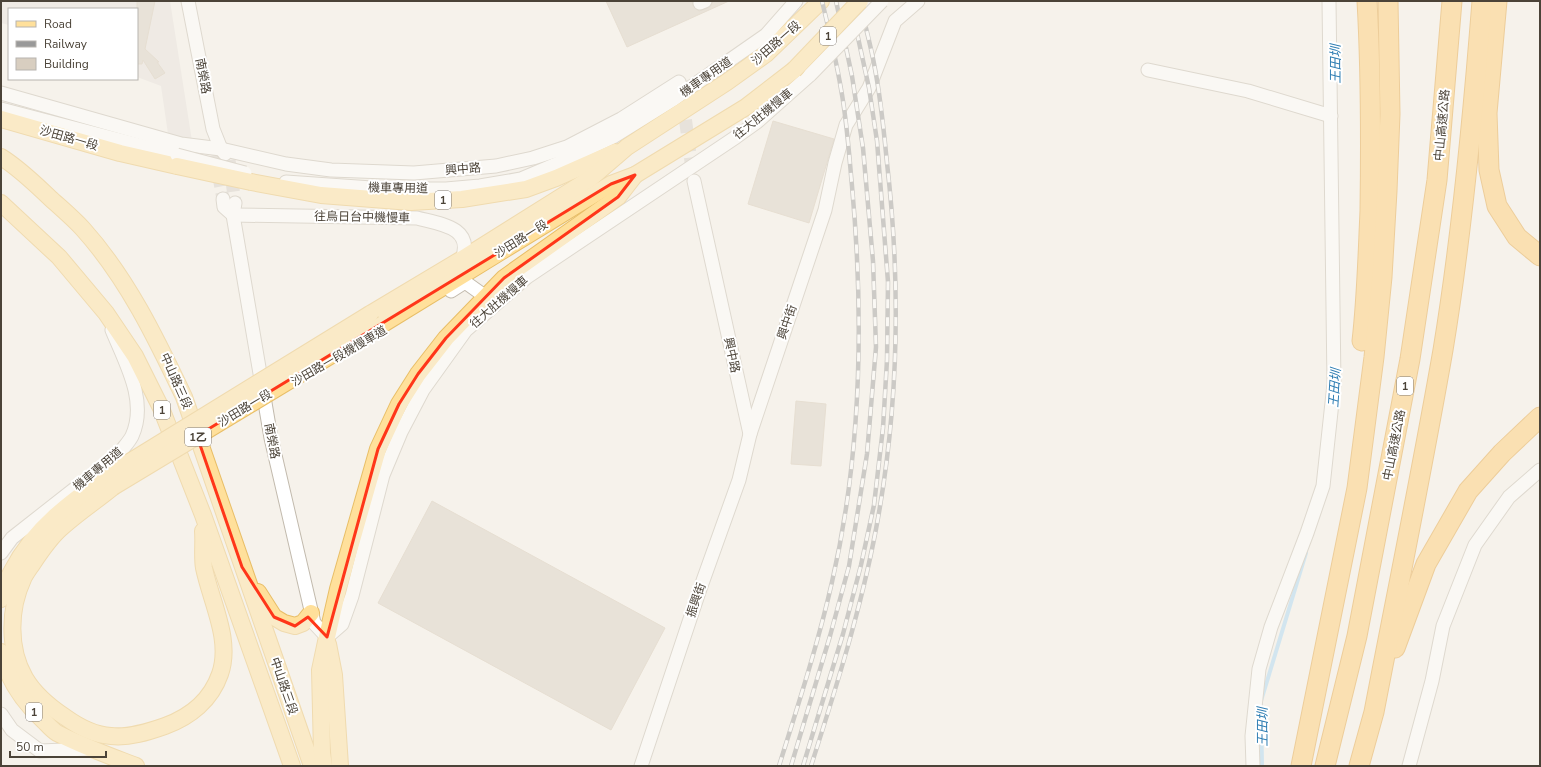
<svg xmlns="http://www.w3.org/2000/svg" width="1541" height="767" viewBox="0 0 1541 767" font-family="'Nunito Sans','Noto Sans TC',sans-serif">
  <style>
    .industrial { fill: #e6e1dc }
    .lines { fill: none; stroke-linecap: round; stroke-linejoin: round }
    .stream { stroke: #a7d6f3; stroke-width: 4 }
    .building { fill: #d8cec0; stroke: #d3c6b3 }
    .minor-tunnel { stroke: #d4cfc7; stroke-width: 13; stroke-dasharray: 13 6; stroke-linecap: butt }
    .minor-casing { stroke: #c2baad; stroke-width: 15 }
    .major-casing { stroke: #e8be67; stroke-width: 18 }
    .highway-casing { stroke: #e2a039; stroke-width: 21 }
    .minor { stroke: #fff; stroke-width: 13 }
    .major { stroke: #ffe09b; stroke-width: 16 }
    .highway { stroke: #ffcb6d; stroke-width: 19 }
    .rail-casing { stroke: #999; stroke-width: 4.5 }
    .rail { stroke: #fff; stroke-width: 3; stroke-dasharray: 9; stroke-linecap: butt }
    .minor-bridge-casing { stroke: #c2baad; stroke-width: 15; stroke-linecap: butt }
    .major-bridge-casing { stroke: #e8be67; stroke-width: 18; stroke-linecap: butt }
    .minor-bridge { stroke: #fff; stroke-width: 13 }
    .major-bridge { stroke: #ffe09b; stroke-width: 16 }
    .marked { fill: none; stroke: #ff3619; stroke-width: 3; stroke-linejoin: round }
    .labels { text-anchor: middle; stroke-width: 4; stroke-linejoin: round; paint-order: stroke }
    .shield { fill: #fff; stroke: #817b74; stroke-width: 1 }
    .shield-label { font-size: 11px; font-weight: bold; fill: #4b4338 }
    .street-label { font-size: 12px; fill: #4b4338; stroke: #fff }
    .water-label { font-size: 13px; font-style: italic; fill: #2c7cb2; stroke: #fff }
  </style>
  <rect width="100%" height="100%" fill="#f6f2eb"/>
  <path class="industrial" d="M1 1H170L192 141 168 134 161 86 137 77V9H9V25L1 23Z"/>
  <g class="lines">
    <path class="stream" d="M1262 766 1261 701 1306 553"/>
  </g>
  <g class="building">
    <path d="M137 1H155L145 49 159 62H157L165 73 155 79 143 60 142 64H137Z"/>
    <path d="M606 1H692L693 6 699 11 708 8 711 6 713 1H729L627 47Z"/>
    <path d="M773 121 834 139 809 223 748 204Z"/>
    <path d="M796 401 826 404 821 466 791 464Z"/>
    <path d="M432 501 665 628 611 730 378 603Z"/>
  </g>
  <g class="lines">
    <g class="minor-tunnel">
      <path d="M683 101 693 177"/>
      <path d="M215 155 223 199"/>
      <path d="M229 160 235 203"/>
    </g>
    <defs>
      <g id="minor">
        <path d="M188 1 213 129 221 149 225 154"/>
        <path d="M700 3 705 1"/>
        <path d="M1148 70 1248 91 1331 116"/>
        <path d="M1 93 181 144 221 149 286 164 331 170 414 173 496 166 533 158 567 147 621 119 679 82 682 90"/>
        <path d="M1 109 177 155"/>
        <path d="M694 181 750 434"/>
        <path d="M286 182 386 189H446L480 186 521 179 554 165 613 137 674 99 766 35 796 1"/>
        <path d="M223 199 224 207 233 215"/>
        <path d="M235 203 233 215 271 438 314 623 327 637 342 624 352 596 383 475 401 432 423 390 466 330 527 277 736 137 757 122 810 75"/>
        <path d="M233 215 417 218C440 224 474 227 462 259"/>
        <path d="M451 291 465 282 486 297 493 300"/>
        <path d="M1 553 12 538 119 454C123 448 129 442 132 436 148 401 125 362 112 330"/>
        <path d="M1 714 12 730 40 751 89 749"/>
        <path d="M641 766 700 589 739 480 750 434 825 210 835 163 846 125 869 88 895 21 918 1"/>
        <path d="M1253 766 1252 736 1259 669 1271 627 1307 533 1323 486 1334 384 1329 1"/>
        <path d="M1409 766 1432 681 1443 626 1475 545 1509 497 1540 470"/>
      </g>
      <g id="major">
        <path d="M1 119 120 153 177 166"/>
        <path d="M1 157C19 168 34 183 50 198 61 208 73 218 83 229 127 278 156 338 184 397L312 766"/>
        <path d="M251 182 321 195 411 202 462 199 526 189 556 178 615 152"/>
        <path d="M1 203 59 257 106 313 135 356 161 408 203 515 292 766"/>
        <path d="M370 314 462 259 591 178 627 147 727 82 766 54 821 1"/>
        <path d="M383 324 611 184 635 175 746 107 794 70"/>
        <path d="M113 487C96 501 76 514 60 529 49 539 41 551 33 563 29 569 25 574 23 579 9 609 8 649 25 678 35 695 50 707 65 717 79 727 94 735 111 736 129 738 148 732 165 726 190 717 211 700 220 674 232 640 211 602 204 568 202 557 204 543 203 531"/>
        <path d="M258 592 274 617 284 623 295 626 303 623 311 613"/>
        <path d="M1 599C3 589 7 580 12 571 34 528 72 501 110 474"/>
        <path d="M328 644 334 675 340 766"/>
        <path d="M1 652C8 680 22 701 44 721 48 725 52 730 57 733 82 746 110 756 136 766"/>
        <path d="M324 766 322 753 320 670 327 637 338 589 378 449 399 404 418 374 446 338 504 278 618 197 635 175"/>
      </g>
      <g id="highway">
        <path d="M1497 1 1487 113 1489 170 1497 206 1517 237 1540 256"/>
        <path d="M1362 341C1367 298 1368 254 1370 211 1371 141 1371 71 1367 1"/>
        <path d="M1395 648 1426 564 1468 491 1502 453 1540 417"/>
        <path d="M1301 766 1357 488 1374 357 1382 277 1387 191 1390 114 1388 1"/>
        <path d="M1325 766 1357 636 1410 359 1437 180 1452 1"/>
        <path d="M1359 766 1374 712C1397 592 1422 471 1443 350 1462 235 1473 117 1482 1"/>
      </g>
    </defs>
    <use href="#minor" class="minor-casing"/>
    <use href="#major" class="major-casing"/>
    <use href="#highway" class="highway-casing"/>
    <use href="#minor" class="minor"/>
    <use href="#major" class="major"/>
    <use href="#highway" class="highway"/>
    <defs>
      <g id="rail">
        <path d="M779 766C798 705 818 644 832 582 862 452 864 318 852 186 849 154 847 121 841 89 836 59 829 30 822 1"/>
        <path d="M791 766 830 636 849 566 867 454 876 347 873 261 863 148 852 76 836 1"/>
        <path d="M803 766 843 634 861 565 874 505 883 428 887 360 888 282 877 141 869 88 850 1"/>
        <path d="M811 766C836 688 861 609 876 529 899 407 901 285 887 163 884 132 881 100 875 69 871 46 865 24 859 1"/>
      </g>
    </defs>
    <use href="#rail" class="rail-casing"/>
    <use href="#rail" class="rail"/>
    <defs>
      <g id="minor-bridge">
        <path d="M810 75 882 1"/>
        <path d="M177 155 245 173"/>
      </g>
      <g id="major-bridge">
        <path d="M794 70 860 1"/>
        <path d="M177 166 251 182"/>
        <path d="M110 474 370 314"/>
        <path d="M113 487 383 324"/>
      </g>
    </defs>
    <use href="#minor-bridge" class="minor-bridge-casing"/>
    <use href="#major-bridge" class="major-bridge-casing"/>
    <use href="#minor-bridge" class="minor-bridge"/>
    <use href="#major-bridge" class="major-bridge"/>
  </g>
  <path d="M0 0H1541V767H0ZM635 175 618 197 504 278 446 338 418 374 399 404 378 449 327 637 308 617 295 626 274 617 242 567 197 436 611 184Z" fill="#f6f2eb" fill-opacity=".55" fill-rule="evenodd"/>
  <path class="marked" d="M635 175 618 197 504 278 446 338 418 374 399 404 378 449 327 637 308 617 295 626 274 617 242 567 197 436 611 184Z"/>
  <g class="labels">
    <g class="shield">
      <rect x="820" y="27" width="16" height="18" rx="3"/>
      <rect x="435" y="191" width="16" height="18" rx="3"/>
      <rect x="1397" y="377" width="16" height="18" rx="3"/>
      <rect x="154" y="401" width="16" height="18" rx="3"/>
      <rect x="185" y="428" width="26" height="18" rx="3"/>
      <rect x="26" y="703" width="16" height="18" rx="3"/>
    </g>
    <g class="shield-label">
      <text x="828" y="40">1</text>
      <text x="443" y="204">1</text>
      <text x="1405" y="390">1</text>
      <text x="162" y="414">1</text>
      <text x="198" y="441">1乙</text>
      <text x="34" y="716">1</text>
    </g>
    <g class="street-label">
      <text transform="translate(776 43) rotate(-41)" y="4">沙田路一段</text>
      <text transform="translate(203 76) rotate(79)" y="4">南榮路</text>
      <text transform="translate(706 77) rotate(-35)" y="4">機車專用道</text>
      <text transform="translate(763 114) rotate(-39)" y="4">往大肚機慢車</text>
      <text transform="translate(1442 125) rotate(-85)" y="4">中山高速公路</text>
      <text transform="translate(69 138) rotate(16)" y="4">沙田路一段</text>
      <text transform="translate(463 169) rotate(-5)" y="4">興中路</text>
      <text transform="translate(398 188) rotate(1)" y="4">機車專用道</text>
      <text transform="translate(362 217) rotate(1)" y="4">往烏日台中機慢車</text>
      <text transform="translate(521 239) rotate(-32)" y="4">沙田路一段</text>
      <text transform="translate(499 302) rotate(-41)" y="4">往大肚機慢車</text>
      <text transform="translate(787 322) rotate(-71)" y="4">興中街</text>
      <text transform="translate(732 355) rotate(78)" y="4">興中路</text>
      <text transform="translate(339 356) rotate(-30)" y="4">沙田路一段機慢車道</text>
      <text transform="translate(176 381) rotate(66)" y="4">中山路三段</text>
      <text transform="translate(245 408) rotate(-31)" y="4">沙田路一段</text>
      <text transform="translate(272 441) rotate(79)" y="4">南榮路</text>
      <text transform="translate(1394 445) rotate(-79)" y="4">中山高速公路</text>
      <text transform="translate(98 469) rotate(-40)" y="4">機車專用道</text>
      <text transform="translate(696 600) rotate(-71)" y="4">振興街</text>
      <text transform="translate(284 686) rotate(71)" y="4">中山路三段</text>
    </g>
    <g class="water-label">
      <text transform="translate(1335 64) rotate(-90)" y="5">王田圳</text>
      <text transform="translate(1334 388) rotate(-86)" y="5">王田圳</text>
      <text transform="translate(1262 727) rotate(-90)" y="5">王田圳</text>
    </g>
  </g>
  <rect width="1541" height="767" fill="none" stroke="#4b4338" stroke-width="4"/>
  <rect x="8" y="8" width="130" height="72" fill="#ffffff" stroke="#b7b4af"/>
  <rect x="16" y="21" width="20" height="6" fill="#ffe09b" stroke="#b7b4af"/>
  <text x="44" y="28" font-size="12" fill="#4b4338">Road</text>
  <rect x="16" y="41" width="20" height="6" fill="#999999" stroke="#b7b4af"/>
  <text x="44" y="48" font-size="12" fill="#4b4338">Railway</text>
  <rect x="16" y="58" width="20" height="12" fill="#d8cec0" stroke="#b7b4af"/>
  <text x="44" y="68" font-size="12" fill="#4b4338">Building</text>
  <path d="M10 751v6h96v-6" fill="none" stroke="#4b4338" stroke-width="2"/>
  <text x="16" y="751" font-size="12" fill="#4b4338" stroke="#ffffff" stroke-width="3" paint-order="stroke">50 m</text>
</svg>
